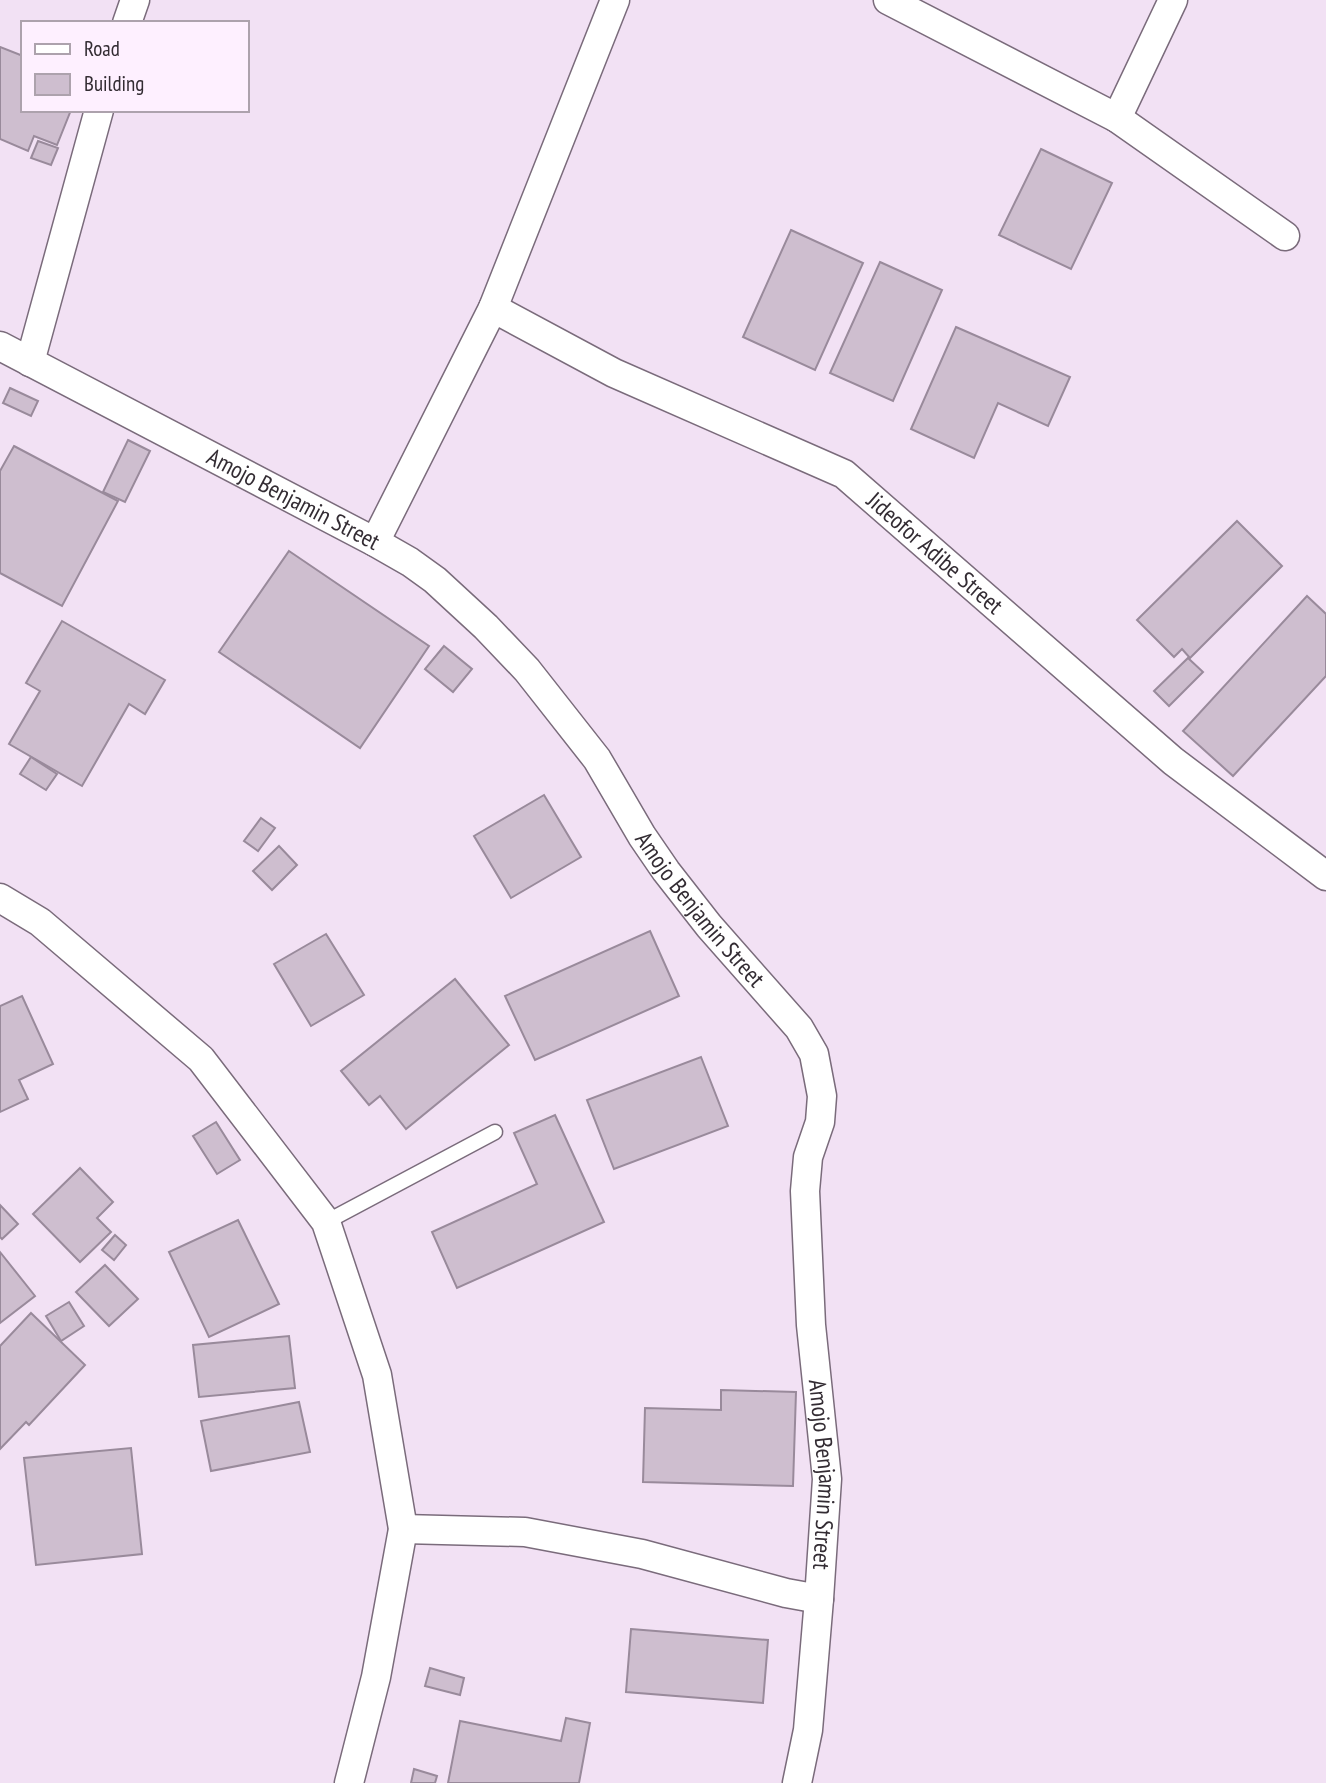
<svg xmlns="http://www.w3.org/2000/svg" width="1326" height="1783" viewBox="0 0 1326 1783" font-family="'PT Sans Narrow',sans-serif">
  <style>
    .building { fill: #cebecf; stroke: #998a9b; stroke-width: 2 }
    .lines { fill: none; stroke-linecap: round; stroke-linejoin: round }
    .lane-casing { stroke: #7a6b7b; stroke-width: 17 }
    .street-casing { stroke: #7a6b7b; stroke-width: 31 }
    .lane { stroke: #fff; stroke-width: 14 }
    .street { stroke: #fff; stroke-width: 28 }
    .labels { text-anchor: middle; stroke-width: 5; stroke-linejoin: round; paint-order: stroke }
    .street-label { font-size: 24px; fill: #332c33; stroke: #fef0ff }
  </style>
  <rect width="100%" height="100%" fill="#f2e1f4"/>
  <g class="building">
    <path d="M0 47 23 56V110H71L57 145 34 136 28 151 0 139Z"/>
    <path d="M38 141 58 148 51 165 31 158Z"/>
    <path d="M1041 149 1112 183 1071 269 999 235Z"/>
    <path d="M791 230 863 263 815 370 743 337Z"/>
    <path d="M880 262 942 290 893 401 830 373Z"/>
    <path d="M956 327 1070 377 1048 426 998 403 974 458 911 429Z"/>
    <path d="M10 388 38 401 31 416 3 403Z"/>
    <path d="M128 440 150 451 125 502 103 492Z"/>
    <path d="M14 446 118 501 62 606 0 573V471Z"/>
    <path d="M1237 521 1282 566 1190 658 1182 649 1174 657 1137 620Z"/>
    <path d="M289 551 429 646 360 748 219 652Z"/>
    <path d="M1307 596 1326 614V676L1233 776 1183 731Z"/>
    <path d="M62 621 165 680 145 714 129 704 82 786 9 744 40 691 26 683Z"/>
    <path d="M444 646 472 669 453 692 425 669Z"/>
    <path d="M1188 658 1203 672 1169 706 1154 691Z"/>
    <path d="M31 757 57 774 46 790 20 774Z"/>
    <path d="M544 795 581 857 511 898 474 836Z"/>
    <path d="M261 818 275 828 258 851 244 841Z"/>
    <path d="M279 846 297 865 272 890 253 871Z"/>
    <path d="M650 931 679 996 535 1060 505 996Z"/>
    <path d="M326 934 364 995 311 1026 274 964Z"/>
    <path d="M455 979 509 1045 406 1129 380 1096 369 1105 341 1071Z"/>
    <path d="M22 996 53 1064 19 1080 28 1099 0 1112V1006Z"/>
    <path d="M701 1057 728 1126 614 1169 587 1100Z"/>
    <path d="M555 1115 604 1222 457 1288 432 1232 537 1184 514 1133Z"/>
    <path d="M216 1122 240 1160 217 1174 193 1136Z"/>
    <path d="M80 1168 113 1202 97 1218 111 1232 80 1262 33 1214Z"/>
    <path d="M0 1205 18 1224 2 1239 0 1237Z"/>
    <path d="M238 1220 279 1304 209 1337 169 1252Z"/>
    <path d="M115 1235 126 1245 114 1260 102 1250Z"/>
    <path d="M0 1252 35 1296 0 1323Z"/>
    <path d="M105 1265 138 1299 109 1326 76 1292Z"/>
    <path d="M69 1302 84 1326 61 1341 46 1316Z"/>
    <path d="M31 1313 85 1365 29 1425 26 1422 0 1449V1346Z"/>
    <path d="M289 1336 295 1388 199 1397 193 1345Z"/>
    <path d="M721 1390 796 1392 793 1486 643 1482 645 1408 721 1410Z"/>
    <path d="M299 1402 310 1452 211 1471 201 1421Z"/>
    <path d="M131 1448 142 1554 36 1565 24 1458Z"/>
    <path d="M631 1629 768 1640 763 1703 626 1692Z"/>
    <path d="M430 1668 464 1678 460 1695 425 1686Z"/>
    <path d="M566 1718 590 1723 579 1783H448L460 1721 561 1741Z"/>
    <path d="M414 1769 437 1776 435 1783H411Z"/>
  </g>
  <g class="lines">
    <defs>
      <path id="lane" d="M326 1222 495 1132"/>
      <g id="street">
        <path d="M888 0 1117 118 1285 236"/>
        <path d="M127 23 135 0"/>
        <path d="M1117 118 1173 0"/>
        <path id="s1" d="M493 308 614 373 844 474 1173 761 1326 876"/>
        <path id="s2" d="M0 346 375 542 410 562 435 580 486 627 527 670 597 759 642 836 666 871 709 926 799 1028 814 1054 822 1096 820 1122 808 1157 805 1191 811 1325 827 1479 819 1599 808 1730 797 1783"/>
        <path d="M30 362 99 110"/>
        <path d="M375 542 493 308 615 0"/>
        <path d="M0 898 40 922 201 1059 326 1222 377 1375 403 1529 376 1677 349 1783"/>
        <path d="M403 1529 525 1532 642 1554 786 1593 819 1599"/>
      </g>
    </defs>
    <use href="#lane" class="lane-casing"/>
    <use href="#street" class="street-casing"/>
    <use href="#lane" class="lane"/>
    <use href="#street" class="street"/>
  </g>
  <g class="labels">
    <g class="street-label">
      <text dy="8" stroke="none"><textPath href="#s2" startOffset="331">Amojo Benjamin Street</textPath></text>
      <text dy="8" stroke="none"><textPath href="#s1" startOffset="509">Jideofor Adibe Street</textPath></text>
      <text dy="8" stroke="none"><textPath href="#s2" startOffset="919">Amojo Benjamin Street</textPath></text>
      <text dy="8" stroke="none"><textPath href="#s2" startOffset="1528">Amojo Benjamin Street</textPath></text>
    </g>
  </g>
  <rect x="21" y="21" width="228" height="91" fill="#fef0ff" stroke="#ada2ad" stroke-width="2"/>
  <rect x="35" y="44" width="35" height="10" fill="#ffffff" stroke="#ada2ad" stroke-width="2"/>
  <text x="84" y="56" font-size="21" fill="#332c33">Road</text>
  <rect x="35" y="74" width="35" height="21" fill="#cebecf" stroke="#ada2ad" stroke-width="2"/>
  <text x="84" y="91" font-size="21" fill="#332c33">Building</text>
</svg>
